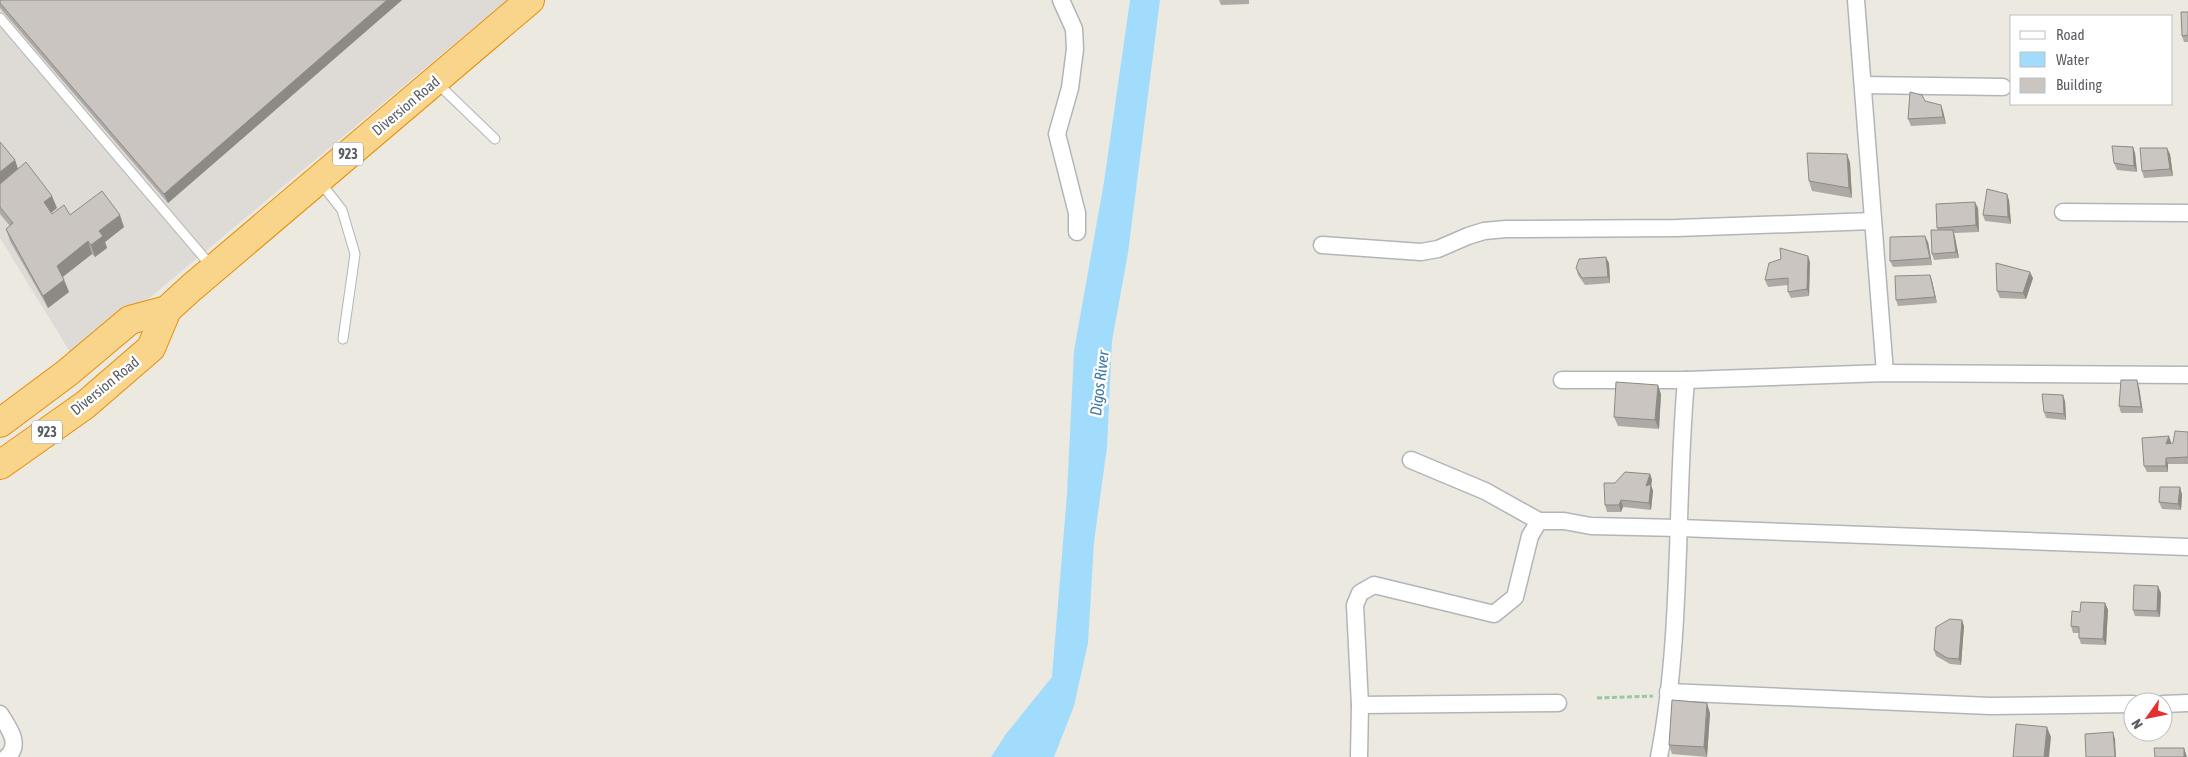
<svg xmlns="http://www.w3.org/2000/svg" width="2188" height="757" viewBox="0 0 2188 757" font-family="'Asap Condensed',sans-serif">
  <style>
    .industrial { fill: #dedbd6 }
    .water { fill: #a1dcfc }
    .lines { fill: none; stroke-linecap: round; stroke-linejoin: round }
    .lane-casing { stroke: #b2b5b8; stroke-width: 11 }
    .street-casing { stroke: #b2b5b8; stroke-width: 19 }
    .highway-casing { stroke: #e78e07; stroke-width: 30 }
    .path { stroke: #98c7a1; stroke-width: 3; stroke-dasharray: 5 2.5; stroke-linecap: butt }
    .lane { stroke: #fff; stroke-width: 9 }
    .street { stroke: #fff; stroke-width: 16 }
    .highway { stroke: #f9d48b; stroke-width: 28 }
    .wall { fill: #aea9a5 }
    .shaded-wall { fill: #8d8a86 }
    .building { fill: #cac5c0; stroke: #8d8a86 }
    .labels { text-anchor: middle; stroke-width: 5; stroke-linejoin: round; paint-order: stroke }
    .shield { fill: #fff; stroke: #8c8e91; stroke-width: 1 }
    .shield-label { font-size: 14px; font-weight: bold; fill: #5a5e62 }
    .street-label { font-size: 15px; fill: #5a5e62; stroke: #fff }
    .water-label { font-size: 16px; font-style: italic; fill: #3d78a5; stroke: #fff }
  </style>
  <rect width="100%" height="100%" fill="#ece9e1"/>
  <path class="industrial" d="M0 0H507L75 360 0 238Z"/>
  <path class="water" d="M1130 0H1160L1128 253 1112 341 1107 447 1094 542 1088 643 1074 706 1054 757H991L1006 734 1052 677 1067 494 1074 351 1104 182Z"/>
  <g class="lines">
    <defs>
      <g id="lane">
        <path d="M0 18 212 267"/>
        <path d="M437 83 495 139"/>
        <path d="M320 182 342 210 355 254 343 339"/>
      </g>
      <g id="street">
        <path d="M1061 0 1074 29 1075 49 1070 88 1057 134 1077 213V232"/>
        <path d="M1856 0 1885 373"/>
        <path d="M1863 85 2003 87"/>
        <path d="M2063 212 2188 213"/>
        <path d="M1322 245 1421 252 1438 249 1468 236 1484 231 1506 229 1677 228 1873 221"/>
        <path d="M1562 380H1686L1885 373 2188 375"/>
        <path d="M1411 460 1485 491 1539 521H1564L1591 526 1680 528 2188 547"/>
        <path d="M1539 521 1530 536 1515 597 1494 614 1374 585 1360 593 1355 605 1360 705 1558 703"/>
        <path d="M1668 692 1990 706 2133 704"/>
        <path d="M2163 704 2188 703"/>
        <path d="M0 714C8 727 22 744 7 757"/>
        <path d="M1359 757 1360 705"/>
        <path d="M1659 757C1683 633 1675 505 1686 380"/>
      </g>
      <g id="highway">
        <path d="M0 423 67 373 130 320 167 310"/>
        <path d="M0 465 85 405 151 348 167 310 191 288 530 0"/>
      </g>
    </defs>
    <use href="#lane" class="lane-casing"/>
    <use href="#street" class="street-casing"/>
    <use href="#highway" class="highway-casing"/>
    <path class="path" d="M1597 698 1653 696"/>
    <use href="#lane" class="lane"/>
    <use href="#street" class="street"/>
    <use href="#highway" class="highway"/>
  </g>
  <g class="wall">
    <path d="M0 0H402L168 203 0 8Z"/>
    <path d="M1219 0H1249V4L1221 5Z"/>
    <path d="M2188 12V42H2184L2182 36Z"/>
    <path d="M1925 101 1943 111 1946 124 1911 126 1908 119Z"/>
    <path d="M2133 147 2135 153 2137 172 2117 170 2114 163Z"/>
    <path d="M1847 154 1850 163 1852 198 1812 191 1809 181Z"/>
    <path d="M2170 154 2173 176 2144 178 2142 171Z"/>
    <path d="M15 160 18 169 57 208 51 213 52 214 70 215 124 227 105 242 107 248 95 257 92 254 63 277 69 292 48 308 10 241 6 229 10 226 0 214V184Z"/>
    <path d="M2009 200 2011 224 1985 221 1983 215Z"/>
    <path d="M1978 208 1979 232 1954 233 1959 258 1934 260 1932 254 1938 230 1937 228Z"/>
    <path d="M1928 242 1932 265 1893 267 1890 261Z"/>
    <path d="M1810 262 1809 296 1791 298 1788 292V285L1768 287 1765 280Z"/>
    <path d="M1609 263 1610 283 1585 285 1578 275 1576 268Z"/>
    <path d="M1930 275 1932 281 1937 303 1898 306 1896 300Z"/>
    <path d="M2033 278 2026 299 2000 298 1997 291Z"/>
    <path d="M2139 387 2143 413H2121L2119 406Z"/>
    <path d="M1661 394 1659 429 1618 426 1614 417Z"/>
    <path d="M2065 401 2066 420 2046 418 2044 412Z"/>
    <path d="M2188 432V464H2168V472H2147L2144 466 2171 442V443H2173Z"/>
    <path d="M1650 474 1652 480 1651 485 1653 491 1651 510 1623 507 1621 512H1607L1605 505 1615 483Z"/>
    <path d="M2182 494 2181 510 2162 509 2159 502Z"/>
    <path d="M2161 593 2160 617 2135 616 2133 610Z"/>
    <path d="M2105 603 2108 610 2106 645 2081 644 2079 638V633H2073L2071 626 2080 612Z"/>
    <path d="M1964 626 1961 665 1950 664 1936 656 1934 650Z"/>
    <path d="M1710 713 1707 757 1672 754 1669 745Z"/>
  </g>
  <g class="shaded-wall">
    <path d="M387 0H402L168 203 164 194Z"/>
    <path d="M1941 105 1943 111 1946 124 1943 117Z"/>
    <path d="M2133 147 2135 153 2137 172 2134 166Z"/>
    <path d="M2167 148 2170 154 2173 176 2170 169Z"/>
    <path d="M1847 154 1850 163 1852 198 1849 188Z"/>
    <path d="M15 160 18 169 0 184V172Z"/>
    <path d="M2007 194 2009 200 2011 224 2008 217Z"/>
    <path d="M52 196 57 208 48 215 44 202Z"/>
    <path d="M1975 202 1978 208 1979 232 1976 225Z"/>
    <path d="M120 215 124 227 105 242 107 248 95 257 91 245 99 231Z"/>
    <path d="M1953 230 1955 237 1959 258 1956 252Z"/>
    <path d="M1925 236 1928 242 1932 265 1930 258Z"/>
    <path d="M88 241 92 254 61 278 57 266Z"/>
    <path d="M1808 256 1810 262 1809 296 1807 289Z"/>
    <path d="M1606 257 1609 263 1610 283 1608 277Z"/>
    <path d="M2030 272 2033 278 2026 299 2023 293Z"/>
    <path d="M1930 275 1932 281 1937 303 1935 297Z"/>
    <path d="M64 280 69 292 48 308 43 296Z"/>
    <path d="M2137 380 2139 387 2143 413 2141 407Z"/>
    <path d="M1658 385 1661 394 1659 429 1655 420Z"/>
    <path d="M2063 395 2065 401 2066 420 2064 414Z"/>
    <path d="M2169 436 2171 442 2169 450 2166 444Z"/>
    <path d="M2166 458 2168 464V472L2166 466Z"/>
    <path d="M1650 474 1652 480 1651 485 1653 491 1651 510 1649 503 1646 486Z"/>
    <path d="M2180 487 2182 494 2181 510 2178 504Z"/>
    <path d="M1621 500 1623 507 1621 512 1619 505Z"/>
    <path d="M2158 586 2161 593 2160 617 2157 611Z"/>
    <path d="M2105 603 2108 610 2106 645 2103 639Z"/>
    <path d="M1962 620 1964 626 1961 665 1959 659Z"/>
    <path d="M1707 703 1710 713 1707 757 1704 747Z"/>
    <path d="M2047 727 2051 737 2049 757H2044Z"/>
    <path d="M2113 732 2115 739 2116 757H2115Z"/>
    <path d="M2184 748 2187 757H2184Z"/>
  </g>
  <g class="building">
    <path d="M0 0H387L164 194 0 3Z"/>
    <path d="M2181 12H2188V35L2182 36Z"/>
    <path d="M1910 92 1922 95 1925 101 1941 105 1943 117 1908 119Z"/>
    <path d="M0 142 15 160 0 172Z"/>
    <path d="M2112 146 2133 147 2134 166 2114 163Z"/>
    <path d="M2140 148H2167L2170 169 2142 171Z"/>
    <path d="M1807 153 1847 154 1849 188 1809 181Z"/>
    <path d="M26 162 52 196 44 202 52 214 64 205 70 215 102 191 120 215 99 231 103 236 91 245 88 241 57 266 64 280 43 296 6 229 13 223 0 207V184Z"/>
    <path d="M1987 189 2007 194 2008 217 1983 215Z"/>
    <path d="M1975 202 1976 225 1937 228 1936 204Z"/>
    <path d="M1931 230H1953L1956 252 1932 254Z"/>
    <path d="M1925 236 1930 258 1890 261V237Z"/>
    <path d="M1780 248 1808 256 1807 289 1788 292V278L1765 280 1769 263 1781 259Z"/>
    <path d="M1606 257 1608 277 1582 278 1576 268 1579 259Z"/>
    <path d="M1996 263 2030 272 2023 293 1997 291Z"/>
    <path d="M1930 275 1935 297 1896 300 1895 276Z"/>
    <path d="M2121 380H2137L2141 407 2119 406Z"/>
    <path d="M1616 382 1658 385 1655 420 1614 417Z"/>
    <path d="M2042 394 2063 395 2064 414 2044 412Z"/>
    <path d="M2175 431 2188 432V457L2166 458V466H2144L2142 438 2169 436 2166 444 2173 443Z"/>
    <path d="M1625 472 1650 474 1646 486 1651 484 1649 503 1621 500 1619 505H1605L1604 483H1615Z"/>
    <path d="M2160 487H2180L2178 504 2159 502Z"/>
    <path d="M2134 585 2158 586 2157 611 2133 610Z"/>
    <path d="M2081 602 2105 603 2103 639 2079 638V627L2071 626 2072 611 2080 612Z"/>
    <path d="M1950 619 1962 620 1959 659 1947 658 1934 650 1936 627Z"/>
    <path d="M1672 700 1707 703 1704 747 1669 745Z"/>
    <path d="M2016 724 2047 727 2044 757H2013Z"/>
    <path d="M2113 732 2115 757H2086L2085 734Z"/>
    <path d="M2154 748H2184V757H2155Z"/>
  </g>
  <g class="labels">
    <g class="shield">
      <rect x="333" y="142.5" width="30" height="23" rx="4"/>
      <rect x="32" y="420.5" width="30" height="23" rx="4"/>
    </g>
    <g class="shield-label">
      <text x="348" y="159">923</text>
      <text x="47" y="437">923</text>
    </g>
    <g class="street-label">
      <text transform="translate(406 106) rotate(-40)" y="5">Diversion Road</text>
      <text transform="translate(105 386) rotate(-39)" y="5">Diversion Road</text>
    </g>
    <g class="water-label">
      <text transform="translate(1099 383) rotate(-83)" y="6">Digos River</text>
    </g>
  </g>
  <rect x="2010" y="15" width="162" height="90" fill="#ffffff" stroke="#bdbfc0"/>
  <rect x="2020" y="31" width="25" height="8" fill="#ffffff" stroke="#bdbfc0"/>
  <text x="2056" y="40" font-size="15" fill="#5a5e62">Road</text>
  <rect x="2020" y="52" width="25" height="15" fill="#a1dcfc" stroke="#bdbfc0"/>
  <text x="2056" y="65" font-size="15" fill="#5a5e62">Water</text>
  <rect x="2020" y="78" width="25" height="15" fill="#cac5c0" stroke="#bdbfc0"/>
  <text x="2056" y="90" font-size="15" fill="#5a5e62">Building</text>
  <g transform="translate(2148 717) rotate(237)"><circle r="24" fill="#ffffff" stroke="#bdbfc0"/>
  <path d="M0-4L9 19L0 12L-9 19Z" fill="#e43031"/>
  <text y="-8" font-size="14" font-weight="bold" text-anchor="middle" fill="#5a5e62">N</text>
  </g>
</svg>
